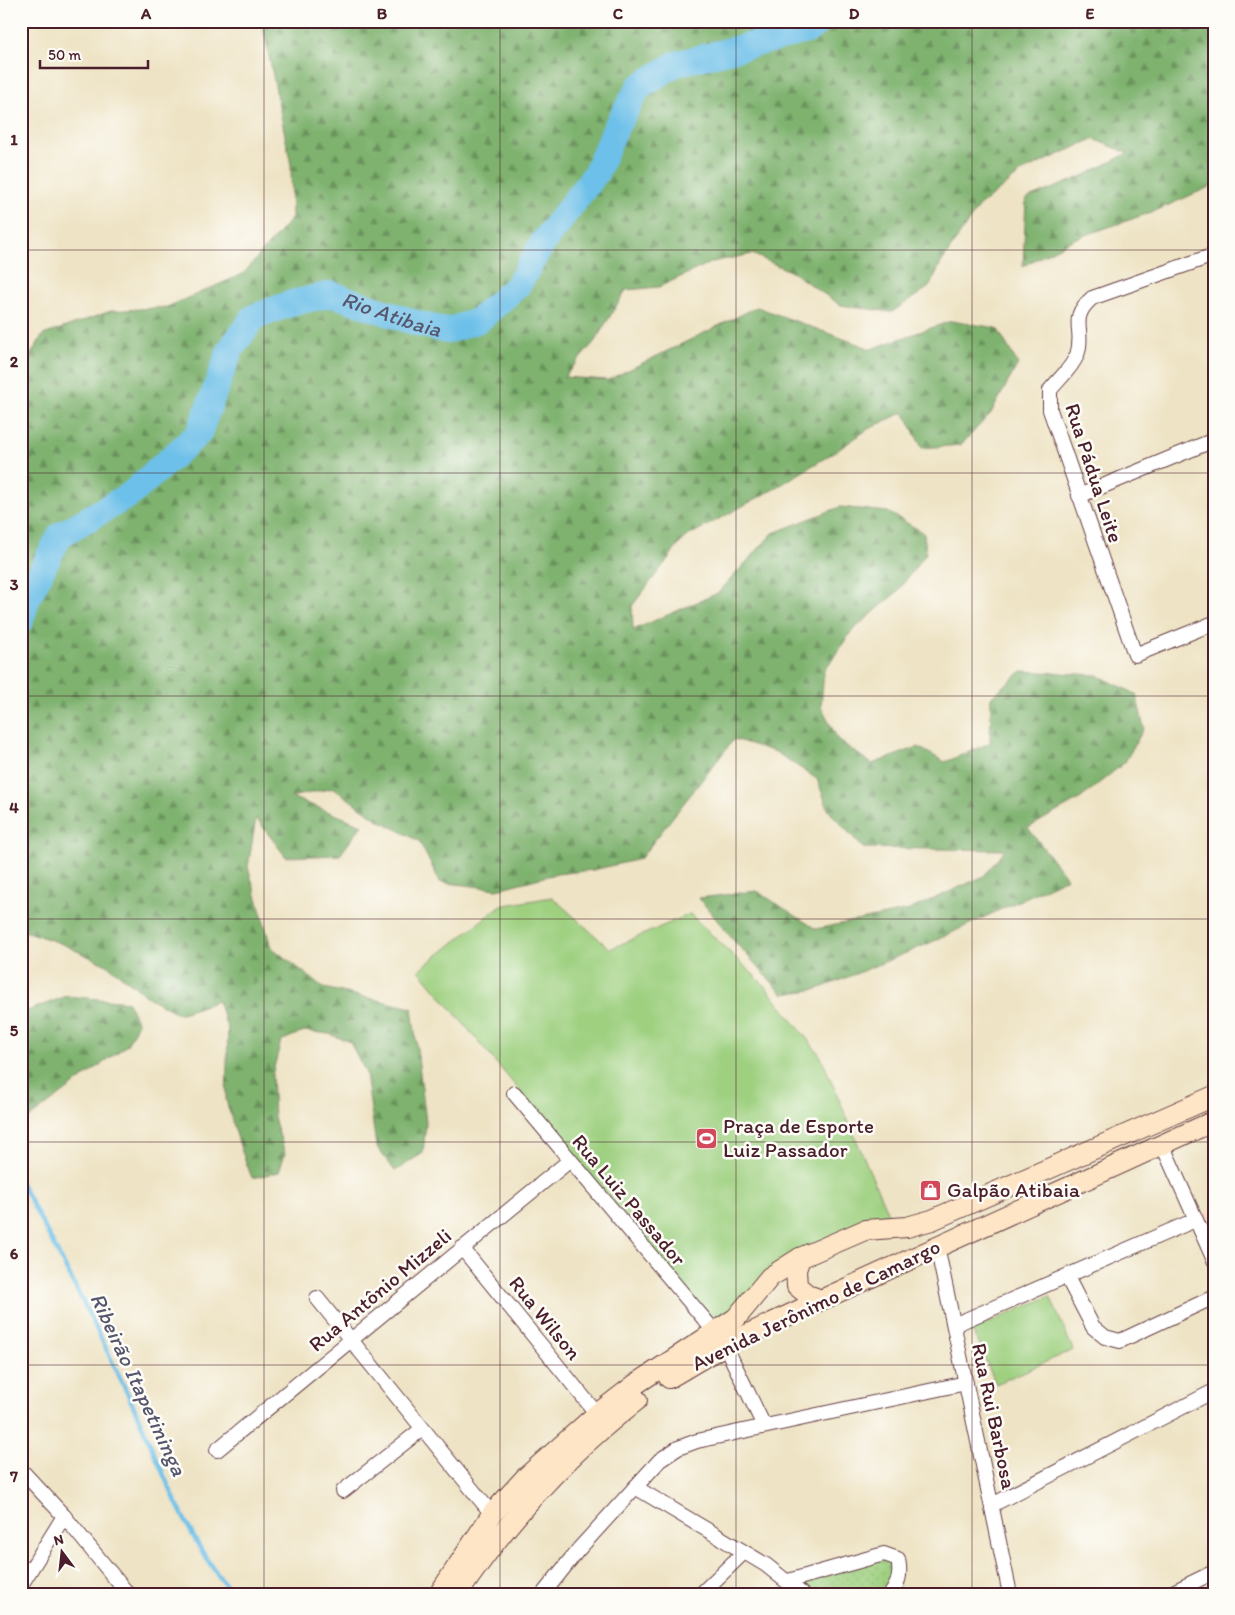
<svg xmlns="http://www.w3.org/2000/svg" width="1235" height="1615" viewBox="0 0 1235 1615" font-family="Itim,sans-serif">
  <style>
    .built { fill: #f5d3c1 }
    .green { fill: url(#green-dots); stroke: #747856 }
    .forest { fill: url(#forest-firs); stroke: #64684c }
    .pitch { fill: #9ed080; stroke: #747856 }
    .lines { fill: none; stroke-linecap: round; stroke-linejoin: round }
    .stream { stroke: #6dc0e9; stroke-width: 4.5 }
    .river { stroke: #6dc0e9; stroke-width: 26 }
    .minor-casing { stroke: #633c42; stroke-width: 16 }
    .secondary-casing { stroke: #633c42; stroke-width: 22 }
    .minor { stroke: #fff; stroke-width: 14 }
    .secondary { stroke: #fde5c5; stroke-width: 20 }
    .grid { fill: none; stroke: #4a1f2b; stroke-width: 1; stroke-opacity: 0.55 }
    .labels { text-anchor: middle; stroke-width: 5; stroke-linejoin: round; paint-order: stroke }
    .street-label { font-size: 21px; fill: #4a1f2b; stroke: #fdfcf7 }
    .poi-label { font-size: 21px; fill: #4a1f2b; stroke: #fdfcf7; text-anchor: start }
    .water-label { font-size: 22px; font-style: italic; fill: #56576e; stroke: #fdfcf7 }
    .neatline { fill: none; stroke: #4a1f2b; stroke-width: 2 }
    .grid-label { font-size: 16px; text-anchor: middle; font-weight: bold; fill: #4a1f2b }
  </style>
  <defs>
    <pattern id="green-dots" width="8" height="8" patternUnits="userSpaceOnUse" patternTransform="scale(1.25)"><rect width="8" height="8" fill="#9ed080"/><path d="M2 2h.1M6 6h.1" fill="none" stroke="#8ab26f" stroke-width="1.8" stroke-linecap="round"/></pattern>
    <pattern id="forest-firs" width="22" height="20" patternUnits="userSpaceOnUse" patternTransform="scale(1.25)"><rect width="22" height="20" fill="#7eb26e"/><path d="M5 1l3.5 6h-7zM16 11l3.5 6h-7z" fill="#69905b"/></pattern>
  </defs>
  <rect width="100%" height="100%" fill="#fdfcf7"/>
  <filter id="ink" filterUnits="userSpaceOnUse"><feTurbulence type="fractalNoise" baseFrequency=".02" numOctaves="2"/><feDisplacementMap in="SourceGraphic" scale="10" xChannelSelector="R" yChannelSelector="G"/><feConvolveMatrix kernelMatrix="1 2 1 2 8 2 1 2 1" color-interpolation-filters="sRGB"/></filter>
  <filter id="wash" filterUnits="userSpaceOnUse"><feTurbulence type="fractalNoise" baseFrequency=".0096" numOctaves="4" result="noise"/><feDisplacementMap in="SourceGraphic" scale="20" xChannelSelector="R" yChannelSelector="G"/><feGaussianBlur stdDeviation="1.12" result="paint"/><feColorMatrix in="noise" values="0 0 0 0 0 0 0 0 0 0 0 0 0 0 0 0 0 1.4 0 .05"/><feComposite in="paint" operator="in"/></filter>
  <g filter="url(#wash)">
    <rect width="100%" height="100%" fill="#eee3c4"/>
    <path class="built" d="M1214 1210V1242L1202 1215Z"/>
    <path class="green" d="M885 1557 892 1562 897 1572 883 1594H806L793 1582Z"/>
    <g class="forest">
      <path d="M262 21H1214V185L1155 211 1074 239 1023 266 1026 199 1081 177 1128 153 1093 139 1023 171 978 207 941 263 929 287 892 312 840 305 792 272 752 254 712 262 659 287 626 290 595 341 564 377 608 380 757 307 871 349 951 321 997 328 1018 364 991 413 961 445 922 448 904 412 868 429 838 450 774 489 684 538 632 606 633 630 718 593 773 533 840 507 888 512 924 533 926 553 898 591 851 632 824 671 821 706 838 740 872 764 918 747 945 762 990 743 991 697 1022 671 1097 675 1136 694 1144 728 1125 762 1081 798 1028 828 1067 878 932 942 863 971 818 989 783 994 734 941 699 898 757 891 816 929 909 910 984 876 1005 850 863 848 829 811 817 779 776 752 734 739 640 859 593 870 556 874 497 889 440 882 419 841 377 819 333 788 291 797 362 825 340 855 286 857 256 818 248 867 271 947 324 988 412 1008 426 1122 423 1153 395 1171 376 1146 366 1073 350 1042 329 1034 304 1031 281 1041 272 1075 274 1118 285 1153 279 1172 252 1178 241 1149 226 1100 228 1030 218 1001 179 1014 148 997 109 966 60 943 21 930V370L43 335 111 311 167 307 243 274 292 218 291 165Z"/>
      <path d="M67 996 128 1002 138 1023 127 1045 24 1122 21 1120V1008L27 1011Z"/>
    </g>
    <g class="pitch">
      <path d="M552 897 610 949 690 914 764 985 820 1055 891 1221 862 1222 715 1326 419 970 500 906Z"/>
      <path d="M1050 1296 1073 1350 996 1384 972 1330Z"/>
    </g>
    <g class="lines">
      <path class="stream" d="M21 1183C62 1259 101 1336 137 1414 162 1469 192 1551 234 1594"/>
      <path class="river" id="s1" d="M21 620 28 597 60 535 131 494 199 433 230 350 254 317 292 303 332 294 416 323 447 331 479 320 518 285 544 241 596 173 616 127 639 87 675 64 807 31 820 21"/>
    </g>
  </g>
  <g filter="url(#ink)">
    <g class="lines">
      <defs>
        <g id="minor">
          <path d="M1214 255 1092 298C1067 320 1086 329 1077 355 1072 368 1058 380 1050 390V410L1135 655 1214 623"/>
          <path d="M1079 496 1214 440"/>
          <path d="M514 1093 715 1332"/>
          <path d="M1162 1144 1214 1260"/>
          <path d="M937 1246 1010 1594"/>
          <path d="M462 1248 597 1414"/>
          <path d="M1067 1277 1093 1327 1105 1337 1120 1341 1214 1297"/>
          <path d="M317 1298 492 1514"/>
          <path d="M954 1325 1195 1220"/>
          <path d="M725 1345 764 1426"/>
          <path d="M217 1450 569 1161"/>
          <path d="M21 1470 64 1516 128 1594"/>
          <path d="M635 1487 766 1565 802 1594"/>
          <path d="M343 1491 422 1429"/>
          <path d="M992 1505 1214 1391"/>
          <path d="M788 1581 884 1554 898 1559C901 1574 899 1582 891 1594"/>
          <path d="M21 1585 64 1516"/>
          <path d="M543 1594 578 1550 660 1460 678 1448 697 1441 966 1383"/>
          <path d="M701 1594 743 1553"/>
          <path d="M1169 1594 1214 1572"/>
        </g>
        <g id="secondary">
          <path d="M800 1258 796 1270 797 1286 808 1295 821 1300"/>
          <path d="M669 1378 725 1345 821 1300 1214 1121"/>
          <path d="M439 1594 492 1514 525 1478 597 1414 636 1384 736 1318 770 1277 800 1258 865 1230 907 1227 932 1220 1214 1096"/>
          <path d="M458 1594C508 1519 566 1455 637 1400"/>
        </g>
      </defs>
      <use href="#minor" class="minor-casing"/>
      <use href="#secondary" class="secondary-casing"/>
      <use href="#minor" class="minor"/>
      <use href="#secondary" class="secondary"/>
    </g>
  </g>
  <path class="grid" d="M264 21V1594M500 21V1594M736 21V1594M972 21V1594M21 250H1214M21 473H1214M21 696H1214M21 919H1214M21 1142H1214M21 1365H1214"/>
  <defs>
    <symbol id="stadium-square" viewBox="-11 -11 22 22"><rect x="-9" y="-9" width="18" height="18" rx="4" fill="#d1495b" stroke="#fdfcf7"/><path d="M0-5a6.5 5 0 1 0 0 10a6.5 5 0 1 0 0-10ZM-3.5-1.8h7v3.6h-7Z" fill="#fff"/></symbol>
    <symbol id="shop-square" viewBox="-11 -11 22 22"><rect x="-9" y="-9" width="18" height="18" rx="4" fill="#d1495b" stroke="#fdfcf7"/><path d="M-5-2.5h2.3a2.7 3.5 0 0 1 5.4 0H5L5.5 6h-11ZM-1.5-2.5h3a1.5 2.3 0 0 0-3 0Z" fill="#fff"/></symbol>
  </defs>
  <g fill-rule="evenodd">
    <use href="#stadium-square" x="694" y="1126" width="25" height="25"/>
    <use href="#shop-square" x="918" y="1178" width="25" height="25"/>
  </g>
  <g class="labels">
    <g class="street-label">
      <text transform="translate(1094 473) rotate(72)" y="7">Rua Pádua Leite</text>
      <text transform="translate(629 1200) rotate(50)" y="7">Rua Luiz Passador</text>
      <text transform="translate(380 1290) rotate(-40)" y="7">Rua Antônio Mizzeli</text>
      <text transform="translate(816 1305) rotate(-26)" y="7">Avenida Jerônimo de Camargo</text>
      <text transform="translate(545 1318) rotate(51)" y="7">Rua Wilson</text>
      <text transform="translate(994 1416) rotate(78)" y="7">Rua Rui Barbosa</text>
    </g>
    <g class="poi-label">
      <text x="723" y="1133">Praça de Esporte<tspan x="723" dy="24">Luiz Passador</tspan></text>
      <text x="947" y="1197">Galpão Atibaia</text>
    </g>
    <g class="water-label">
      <text dy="8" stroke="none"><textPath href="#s1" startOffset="541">Rio Atibaia</textPath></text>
      <text transform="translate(139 1384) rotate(65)" y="8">Ribeirão Itapetininga</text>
    </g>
  </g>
  <rect width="1235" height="1615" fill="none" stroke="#fdfcf7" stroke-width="55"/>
  <g transform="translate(62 1552) rotate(345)" stroke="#fdfcf7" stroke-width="4" paint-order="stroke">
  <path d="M0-4L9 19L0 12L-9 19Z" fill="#4a1f2b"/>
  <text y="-8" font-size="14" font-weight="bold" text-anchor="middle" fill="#4a1f2b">N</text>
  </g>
  <path d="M40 60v8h108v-8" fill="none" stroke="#4a1f2b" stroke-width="2.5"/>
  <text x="48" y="60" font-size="15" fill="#4a1f2b" stroke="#fdfcf7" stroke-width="4" paint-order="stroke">50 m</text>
  <rect x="28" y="28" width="1180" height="1560" class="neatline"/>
  <g class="grid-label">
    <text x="146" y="19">A</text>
    <text x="382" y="19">B</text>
    <text x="618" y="19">C</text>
    <text x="854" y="19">D</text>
    <text x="1090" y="19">E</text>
    <text x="14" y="145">1</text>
    <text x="14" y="367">2</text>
    <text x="14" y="590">3</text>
    <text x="14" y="813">4</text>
    <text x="14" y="1036">5</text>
    <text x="14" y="1259">6</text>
    <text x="14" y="1482">7</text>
  </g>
</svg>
